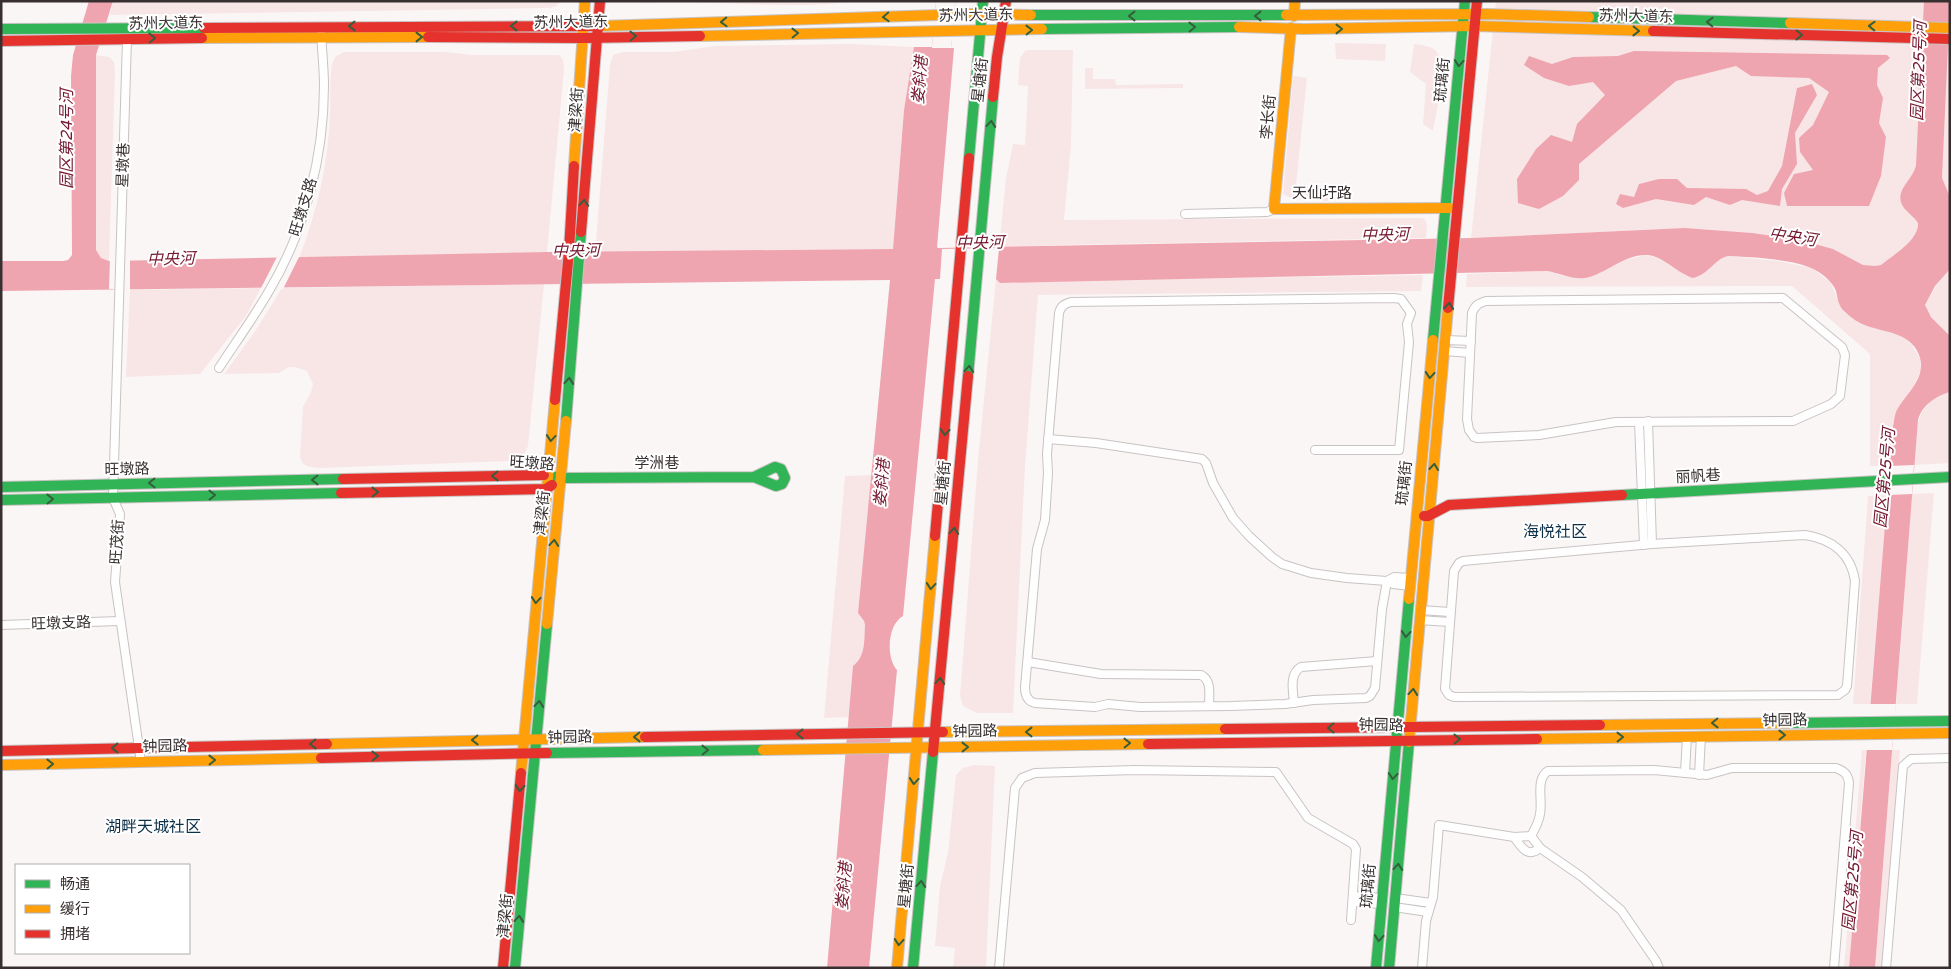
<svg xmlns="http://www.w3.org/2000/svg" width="1951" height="969" viewBox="0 0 1951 969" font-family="'Varela Round','Noto Sans SC',sans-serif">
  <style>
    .green { fill: #f8e6e7 }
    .water { fill: #efa5af }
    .pier { fill: #fbf6f6 }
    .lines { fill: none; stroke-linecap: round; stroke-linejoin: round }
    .street-casing { stroke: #c9c3c3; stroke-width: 10 }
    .fast-casing { stroke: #c9c3c3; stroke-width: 12 }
    .slow-casing { stroke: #c9c3c3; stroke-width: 12 }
    .jam-casing { stroke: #c9c3c3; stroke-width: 12 }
    .street { stroke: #fefefe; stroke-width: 8 }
    .fast { stroke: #30b455; stroke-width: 10 }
    .slow { stroke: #ff9f0a; stroke-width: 10 }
    .jam { stroke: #e5322d; stroke-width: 10 }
    .oneway { stroke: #355e3d }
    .labels { text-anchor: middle; stroke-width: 4; stroke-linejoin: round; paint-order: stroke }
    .street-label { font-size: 15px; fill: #383030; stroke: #fff }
    .water-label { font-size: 16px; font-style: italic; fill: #751830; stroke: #fff }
    .neighbourhood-label { font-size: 16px; fill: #0d3049; stroke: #fff }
  </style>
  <rect width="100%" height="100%" fill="#fbf6f6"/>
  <g class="green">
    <path d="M113 1H562L556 6 550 8 110 15Z"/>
    <path d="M624 1H855C800 9 744 3 689 2 668 1 645 4 624 1Z"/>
    <path d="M1496 1H1950V208L1907 211 1918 223 1917 232 1907 244 1881 265 1873 267 1863 265 1833 249 1800 240 1703 229H1662L1471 238Z"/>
    <path d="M1335 43 1386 44 1385 61 1336 59Z"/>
    <path d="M852 44 914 47 904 110 893 249 595 253 610 65 613 55 623 52H674L715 46Z"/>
    <path d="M1414 44C1421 45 1430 45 1436 51 1449 65 1436 112 1433 131L1423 124 1426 84 1410 72Z"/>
    <path d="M1028 50H1073L1071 145 1064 220 1421 218 1425 219 1427 226 1426 238 1061 245 999 248 1006 178 1013 144 1025 145 1028 86 1018 85 1020 58 1025 51Z"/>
    <path d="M344 52H445L472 55H559L563 60 564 70 547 252 299 258C317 212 328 164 330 115 331 98 329 81 332 65L335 57Z"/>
    <path d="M96 55 109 57 114 62 115 73 109 261 101 258 96 250Z"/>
    <path d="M1085 68H1093V79H1115L1116 85 1183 84V88L1085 89Z"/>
    <path d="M1293 76 1307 78 1296 186 1331 189 1328 201 1291 198 1283 194Z"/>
    <path d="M1646 255 1655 257 1693 278C1710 274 1714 259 1728 256L1778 261 1812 268 1830 282 1844 312 1866 326 1902 336 1912 345 1920 359 1921 370 1914 385 1896 414 1890 466H1870V354L1792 286 1466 287 1467 274 1547 271 1564 276 1584 278 1629 259Z"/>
    <path d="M1950 269V336L1928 313 1925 305 1939 281Z"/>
    <path d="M1423 275 1421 291 1038 295 1025 467 1013 713H977L963 706 960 696 978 460 996 279 1039 281Z"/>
    <path d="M544 284 528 446 523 456 511 461 318 468C309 467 301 466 300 456L303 407 311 392 313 384 307 371 295 367H289L279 373 224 374 254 333 282 288Z"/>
    <path d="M261 288 246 316 200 374 126 377 130 290Z"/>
    <path d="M1950 392V463L1914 465C1917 432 1912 403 1950 392Z"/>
    <path d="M872 475 858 613 864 621 865 625C864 640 866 656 853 666L850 717 824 718 845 476Z"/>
    <path d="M1934 493 1917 704H1896L1912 494Z"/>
    <path d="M1888 495 1870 704H1853L1868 496Z"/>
    <path d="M1862 750H1866L1849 968H1844Z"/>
    <path d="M1892 750H1900L1882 968H1875Z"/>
    <path d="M974 765 995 766 986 968H953L955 948 935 946 940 886 948 853 956 775 963 768Z"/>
  </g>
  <g class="water">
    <path d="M89 1H113L96 55V250L101 258 109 261 547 252 893 249 904 110 914 47H932L936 1H956L951 48H954L937 247 938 248 1471 238 1685 228 1752 233 1800 240 1833 249 1863 265 1875 266 1881 265C1893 255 1919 240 1918 223 1914 217 1908 213 1904 208 1892 191 1913 181 1916 165L1924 1H1950L1942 178 1950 197V269L1935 286 1925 305 1931 317 1950 336V392C1936 396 1922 405 1918 420L1875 968H1849L1893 427C1894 423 1894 417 1896 412 1904 395 1926 380 1920 358 1913 333 1887 333 1867 326 1859 323 1851 318 1845 312 1838 306 1838 299 1836 291 1832 281 1821 272 1811 268 1792 259 1750 257 1728 256 1714 259 1710 274 1693 278 1677 273 1663 256 1647 255 1625 254 1606 274 1585 278 1573 280 1559 273 1547 271L1000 283 996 279H935L903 616C887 625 886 658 897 670L869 968H827L853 666C866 656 864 640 865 625L864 621 858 613 890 280 1 291V261H63L68 260 72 255 71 76 73 55Z"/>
    <path d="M1634 51 1887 55 1890 58 1878 68 1877 85 1883 98 1879 123 1886 137 1881 176 1869 206H1787L1784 193 1794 174 1813 170 1800 152 1799 138 1813 125 1829 92 1809 78 1751 76 1736 66 1676 81 1579 164V180L1563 196 1539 209 1518 203 1517 179 1536 149 1551 135 1572 142 1577 124 1605 95 1593 82 1569 86 1544 78 1524 65 1529 56 1552 64 1573 57 1618 56Z"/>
    <path d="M1812 84 1817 95 1795 133 1797 164 1782 189 1780 206 1742 200 1730 205 1706 197 1694 205 1656 199 1623 208 1616 204 1620 194 1634 197 1639 184 1659 179H1677L1687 188 1746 189 1757 195 1768 191 1782 166 1797 88Z"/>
  </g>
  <g class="pier">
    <path d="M936 1H956L951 48H932Z"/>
    <path d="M999 248 996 279H940L942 249Z"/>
    <path d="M278 255H300L283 289 260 290Z"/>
    <path d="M110 259H130V290L109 289Z"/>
    <path d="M1914 465 1912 494 1888 495 1890 466Z"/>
    <path d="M1870 704H1896L1892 750H1866Z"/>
  </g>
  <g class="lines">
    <defs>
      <g id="street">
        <path d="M127 39 113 498 120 514 115 582 141 762"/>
        <path d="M1185 214 1267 212 1274 209"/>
        <path d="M1783 298 1842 347 1845 355 1840 396 1831 404 1793 421 1616 422 1539 435 1477 438 1474 437 1469 430 1467 419 1472 313C1475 305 1479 303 1486 301Z"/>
        <path d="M1446 340 1471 341"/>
        <path d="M1445 351 1470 353"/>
        <path d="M219 368C236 342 254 317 269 291 305 231 324 156 324 86 324 69 322 51 321 33"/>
        <path d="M1648 421 1652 544"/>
        <path d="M1639 422 1644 545"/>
        <path d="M1048 439 1096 443 1202 459 1206 463 1213 483 1233 518 1249 536 1272 557 1282 564 1311 573 1347 578 1387 581 1393 584 1410 586"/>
        <path d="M1315 450H1399L1409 342 1407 324 1411 313 1401 299 1394 298 1071 302C1064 304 1061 306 1059 313L1047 454 1048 473 1045 520 1037 549 1025 687C1025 695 1027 701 1035 703L1095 707 1108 704 1140 707 1231 706 1285 704 1313 700 1366 698 1370 696 1375 688 1382 609 1387 581"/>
        <path d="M1805 535C1831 539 1851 553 1855 581L1847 686 1845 690 1838 695 1454 697 1449 695 1445 689 1454 571 1459 563 1463 561 1652 544Z"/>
        <path d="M1387 581 1394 577 1411 578"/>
        <path d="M1420 610 1450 612"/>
        <path d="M1419 620 1450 622"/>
        <path d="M1 625 120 621"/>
        <path d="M1028 662 1101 674 1201 675C1212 680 1209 695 1209 706"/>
        <path d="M1294 703C1293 690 1289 674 1301 667L1377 661"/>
        <path d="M1685 773 1687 736"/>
        <path d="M1699 775 1701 736"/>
        <path d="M1531 836C1535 829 1539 822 1540 814 1543 801 1535 779 1548 771L1654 770 1707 775 1732 768H1836C1844 771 1848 774 1849 783L1834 968"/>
        <path d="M1514 837C1521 846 1527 859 1540 848"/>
        <path d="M1353 896 1382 898"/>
        <path d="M1395 898 1431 903"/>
        <path d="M1353 902 1381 904"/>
        <path d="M1394 907 1428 912"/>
        <path d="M999 968 1015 788 1022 778 1035 773 1135 770 1276 772 1308 818 1353 844 1356 849 1351 920"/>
        <path d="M1422 968 1426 921 1433 897 1439 825 1514 837 1531 836 1540 848 1582 877 1621 910 1656 961 1659 968"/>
        <path d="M1886 968 1903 766 1911 759 1950 758"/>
      </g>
      <g id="fast">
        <path d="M1031 15H1286"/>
        <path d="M1589 17 1790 23"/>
        <path d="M1 29 204 28"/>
        <path d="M1042 29 1239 27"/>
        <path d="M969 158 983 1"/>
        <path d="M1433 340 1465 1"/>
        <path d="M968 376 993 97"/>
        <path d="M566 421 581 232"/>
        <path d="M544 475 561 478 754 477 776 486 782 484 785 478 781 469 775 467 754 477"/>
        <path d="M1 487 343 479"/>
        <path d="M1622 495 1950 477"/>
        <path d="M1 500 341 493"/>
        <path d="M1790 723 1950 721"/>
        <path d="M547 753 763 750"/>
        <path d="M515 968 547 624"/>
        <path d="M913 968 933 752"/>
        <path d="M1376 968 1409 599"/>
        <path d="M1389 968 1409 742"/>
      </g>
      <g id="slow">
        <path d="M1286 15 1487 14 1589 17"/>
        <path d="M1294 16 1295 1"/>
        <path d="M1790 23 1950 28"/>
        <path d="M600 26 970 14 1031 15"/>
        <path d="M1239 27 1304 29 1474 26 1653 31"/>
        <path d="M1291 28 1274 209 1450 208"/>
        <path d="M700 36 1042 29"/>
        <path d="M202 38 428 37"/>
        <path d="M574 166 585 1"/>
        <path d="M1409 599 1433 340"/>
        <path d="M547 624 566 421"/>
        <path d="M1600 725 1790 723"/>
        <path d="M943 732 1225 729"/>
        <path d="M1537 739 1950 733"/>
        <path d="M1409 742 1448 308"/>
        <path d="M327 744 645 737"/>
        <path d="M763 750 1148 744"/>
        <path d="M1 765 321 758"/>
        <path d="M521 773 555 400"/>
        <path d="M897 968 935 536"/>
      </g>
      <g id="jam">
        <path d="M204 28 600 26"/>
        <path d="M1653 31 1950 39"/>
        <path d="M428 37 584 38 700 36"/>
        <path d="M1 41 202 38"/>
        <path d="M993 97 997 57 1006 1"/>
        <path d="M581 232 600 1"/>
        <path d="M1448 308 1477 1"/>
        <path d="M555 400 569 251 574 166"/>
        <path d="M343 479 544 475"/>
        <path d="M341 493 546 489 552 485"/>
        <path d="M1424 516H1428L1449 505 1622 495"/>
        <path d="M935 536 969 158"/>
        <path d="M1225 729 1600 725"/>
        <path d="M645 737 943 732"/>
        <path d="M1148 744 1537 739"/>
        <path d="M1 751 327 744"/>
        <path d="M933 752 968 376"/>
        <path d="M321 758 547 753"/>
        <path d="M503 968 521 773"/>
      </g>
    </defs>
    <use href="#street" class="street-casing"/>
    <use href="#fast" class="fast-casing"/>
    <use href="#slow" class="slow-casing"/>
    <use href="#jam" class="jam-casing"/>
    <use href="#street" class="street"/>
    <use href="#fast" class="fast"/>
    <use href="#slow" class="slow"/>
    <use href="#jam" class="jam"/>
  </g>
  <defs><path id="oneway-chevron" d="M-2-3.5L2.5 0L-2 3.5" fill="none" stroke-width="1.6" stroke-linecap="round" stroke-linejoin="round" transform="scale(1.25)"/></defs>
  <g class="oneway">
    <use href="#oneway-chevron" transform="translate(1132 16) rotate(-180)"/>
    <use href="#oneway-chevron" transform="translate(1258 16) rotate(180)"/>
    <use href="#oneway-chevron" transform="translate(886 17) rotate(177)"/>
    <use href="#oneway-chevron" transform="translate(724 22) rotate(178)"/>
    <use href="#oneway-chevron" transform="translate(1710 22) rotate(-178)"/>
    <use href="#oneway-chevron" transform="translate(352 26) rotate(180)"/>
    <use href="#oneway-chevron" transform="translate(514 26) rotate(180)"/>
    <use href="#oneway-chevron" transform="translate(1872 26) rotate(-178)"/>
    <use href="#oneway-chevron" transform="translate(1192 27) rotate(-1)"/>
    <use href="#oneway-chevron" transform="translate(1339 29)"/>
    <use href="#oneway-chevron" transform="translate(1029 30) rotate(-1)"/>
    <use href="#oneway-chevron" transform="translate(1636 31) rotate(1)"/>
    <use href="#oneway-chevron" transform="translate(795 33) rotate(-1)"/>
    <use href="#oneway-chevron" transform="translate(1799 35) rotate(1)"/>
    <use href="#oneway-chevron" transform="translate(633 36) rotate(-1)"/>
    <use href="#oneway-chevron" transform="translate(419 37)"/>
    <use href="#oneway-chevron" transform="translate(152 38) rotate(-1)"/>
    <use href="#oneway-chevron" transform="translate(1459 63) rotate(95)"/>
    <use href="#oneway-chevron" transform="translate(991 124) rotate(-85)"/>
    <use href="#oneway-chevron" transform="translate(584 203) rotate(-86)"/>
    <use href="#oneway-chevron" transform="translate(1449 306) rotate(-85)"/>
    <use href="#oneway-chevron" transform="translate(969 369) rotate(-85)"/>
    <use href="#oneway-chevron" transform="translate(1430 375) rotate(95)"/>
    <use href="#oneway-chevron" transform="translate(569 381) rotate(-85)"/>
    <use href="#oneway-chevron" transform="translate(945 432) rotate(95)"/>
    <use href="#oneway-chevron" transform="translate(551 438) rotate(95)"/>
    <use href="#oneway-chevron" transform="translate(1434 467) rotate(-84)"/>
    <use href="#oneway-chevron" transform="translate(495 476) rotate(179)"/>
    <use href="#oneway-chevron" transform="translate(315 480) rotate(179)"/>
    <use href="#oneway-chevron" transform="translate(152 483) rotate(179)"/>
    <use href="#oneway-chevron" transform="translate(375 492) rotate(-1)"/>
    <use href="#oneway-chevron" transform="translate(212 495) rotate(-1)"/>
    <use href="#oneway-chevron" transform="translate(50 499) rotate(-1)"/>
    <use href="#oneway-chevron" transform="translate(954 531) rotate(-85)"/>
    <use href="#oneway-chevron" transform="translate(554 543) rotate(-85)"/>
    <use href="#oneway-chevron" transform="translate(931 586) rotate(95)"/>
    <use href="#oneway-chevron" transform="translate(536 600) rotate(95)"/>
    <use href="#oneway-chevron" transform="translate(1406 634) rotate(95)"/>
    <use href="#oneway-chevron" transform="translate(940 681) rotate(-85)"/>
    <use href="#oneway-chevron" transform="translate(1413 692) rotate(-85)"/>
    <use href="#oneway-chevron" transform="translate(539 704) rotate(-85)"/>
    <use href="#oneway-chevron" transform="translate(1715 723) rotate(179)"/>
    <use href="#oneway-chevron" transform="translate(1331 728) rotate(179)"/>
    <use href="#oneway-chevron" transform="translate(1029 732) rotate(180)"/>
    <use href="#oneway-chevron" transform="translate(800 734) rotate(179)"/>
    <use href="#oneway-chevron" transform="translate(1782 735) rotate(-1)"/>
    <use href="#oneway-chevron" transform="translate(637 737) rotate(179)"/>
    <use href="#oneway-chevron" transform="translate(1620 737) rotate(-1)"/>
    <use href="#oneway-chevron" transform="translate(1457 739) rotate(-1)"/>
    <use href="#oneway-chevron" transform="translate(475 740) rotate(179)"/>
    <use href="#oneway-chevron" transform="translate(1127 743) rotate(-1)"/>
    <use href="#oneway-chevron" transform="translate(313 744) rotate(179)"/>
    <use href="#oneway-chevron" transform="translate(965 747) rotate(-1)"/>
    <use href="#oneway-chevron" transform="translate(115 748) rotate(179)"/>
    <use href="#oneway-chevron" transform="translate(705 750) rotate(-1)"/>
    <use href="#oneway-chevron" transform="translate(375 756) rotate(-1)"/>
    <use href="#oneway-chevron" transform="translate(212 760) rotate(-1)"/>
    <use href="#oneway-chevron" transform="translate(50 764) rotate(-1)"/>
    <use href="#oneway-chevron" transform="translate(1393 776) rotate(95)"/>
    <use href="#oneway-chevron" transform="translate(914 781) rotate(95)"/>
    <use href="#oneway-chevron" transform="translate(520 788) rotate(95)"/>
    <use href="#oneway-chevron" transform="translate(1398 867) rotate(-85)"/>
    <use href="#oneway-chevron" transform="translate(921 884) rotate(-85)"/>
    <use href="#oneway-chevron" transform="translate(519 919) rotate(-85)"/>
    <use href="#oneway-chevron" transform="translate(1379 938) rotate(95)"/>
    <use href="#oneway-chevron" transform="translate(899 942) rotate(95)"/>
  </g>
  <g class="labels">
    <g class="street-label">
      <text transform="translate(976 15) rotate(-1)" y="5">苏州大道东</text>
      <text transform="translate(1636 16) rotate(1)" y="5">苏州大道东</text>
      <text transform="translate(571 22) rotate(-1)" y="5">苏州大道东</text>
      <text transform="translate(166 23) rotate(-1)" y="5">苏州大道东</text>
      <text transform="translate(980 80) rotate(-84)" y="5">星塘街</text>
      <text transform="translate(1442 80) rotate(-85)" y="5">琉璃街</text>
      <text transform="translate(576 110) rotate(-86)" y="5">津梁街</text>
      <text transform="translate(1268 117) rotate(-85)" y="5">李长街</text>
      <text transform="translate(123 165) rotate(-88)" y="5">星墩巷</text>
      <text x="1322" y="198">天仙圩路</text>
      <text transform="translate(303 207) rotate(-73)" y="5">旺墩支路</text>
      <text transform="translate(532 463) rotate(4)" y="5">旺墩路</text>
      <text x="657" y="468">学洲巷</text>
      <text transform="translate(127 469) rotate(-1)" y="5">旺墩路</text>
      <text transform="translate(1698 476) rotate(-3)" y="5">丽帆巷</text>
      <text transform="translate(943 483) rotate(-85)" y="5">星塘街</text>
      <text transform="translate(1404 483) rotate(-84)" y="5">琉璃街</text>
      <text transform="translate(542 513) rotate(-84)" y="5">津梁街</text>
      <text transform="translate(117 542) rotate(-86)" y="5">旺茂街</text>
      <text transform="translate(61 623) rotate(-2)" y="5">旺墩支路</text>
      <text transform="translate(1785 720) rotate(-1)" y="5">钟园路</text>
      <text transform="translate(1381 725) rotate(1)" y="5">钟园路</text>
      <text transform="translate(975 731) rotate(-1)" y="5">钟园路</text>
      <text transform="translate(570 737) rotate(-1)" y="5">钟园路</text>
      <text transform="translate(165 746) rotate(-1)" y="5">钟园路</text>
      <text transform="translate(906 886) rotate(-85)" y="5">星塘街</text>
      <text transform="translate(1368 886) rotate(-85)" y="5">琉璃街</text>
      <text transform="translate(505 916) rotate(-85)" y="5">津梁街</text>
    </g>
    <g class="water-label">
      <text transform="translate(1918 71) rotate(-88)" y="6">园区第25号河</text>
      <text transform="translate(919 80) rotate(-85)" y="6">娄斜港</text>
      <text transform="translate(66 139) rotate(-90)" y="6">园区第24号河</text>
      <text transform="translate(1385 234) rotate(-1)" y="6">中央河</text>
      <text transform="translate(1793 236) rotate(9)" y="6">中央河</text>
      <text transform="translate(980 242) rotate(-1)" y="6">中央河</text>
      <text transform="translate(576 250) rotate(-1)" y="6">中央河</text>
      <text transform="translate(171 258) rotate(-1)" y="6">中央河</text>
      <text transform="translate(1884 478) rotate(-85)" y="6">园区第25号河</text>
      <text transform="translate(881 483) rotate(-85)" y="6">娄斜港</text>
      <text transform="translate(1852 881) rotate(-85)" y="6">园区第25号河</text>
      <text transform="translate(843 886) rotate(-85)" y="6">娄斜港</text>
    </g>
    <g class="neighbourhood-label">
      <text x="1555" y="537">海悦社区</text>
      <text x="153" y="832">湖畔天城社区</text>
    </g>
  </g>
  <rect width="1951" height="969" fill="none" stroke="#383030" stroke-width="5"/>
  <rect x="15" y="864" width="175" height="90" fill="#ffffff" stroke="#afacac"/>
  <rect x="25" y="880" width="25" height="8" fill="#30b455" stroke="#afacac"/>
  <text x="60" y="889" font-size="15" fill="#383030">畅通</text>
  <rect x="25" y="905" width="25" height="8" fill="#ff9f0a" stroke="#afacac"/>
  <text x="60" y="914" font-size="15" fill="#383030">缓行</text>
  <rect x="25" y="930" width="25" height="8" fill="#e5322d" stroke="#afacac"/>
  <text x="60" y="939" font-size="15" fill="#383030">拥堵</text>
</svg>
